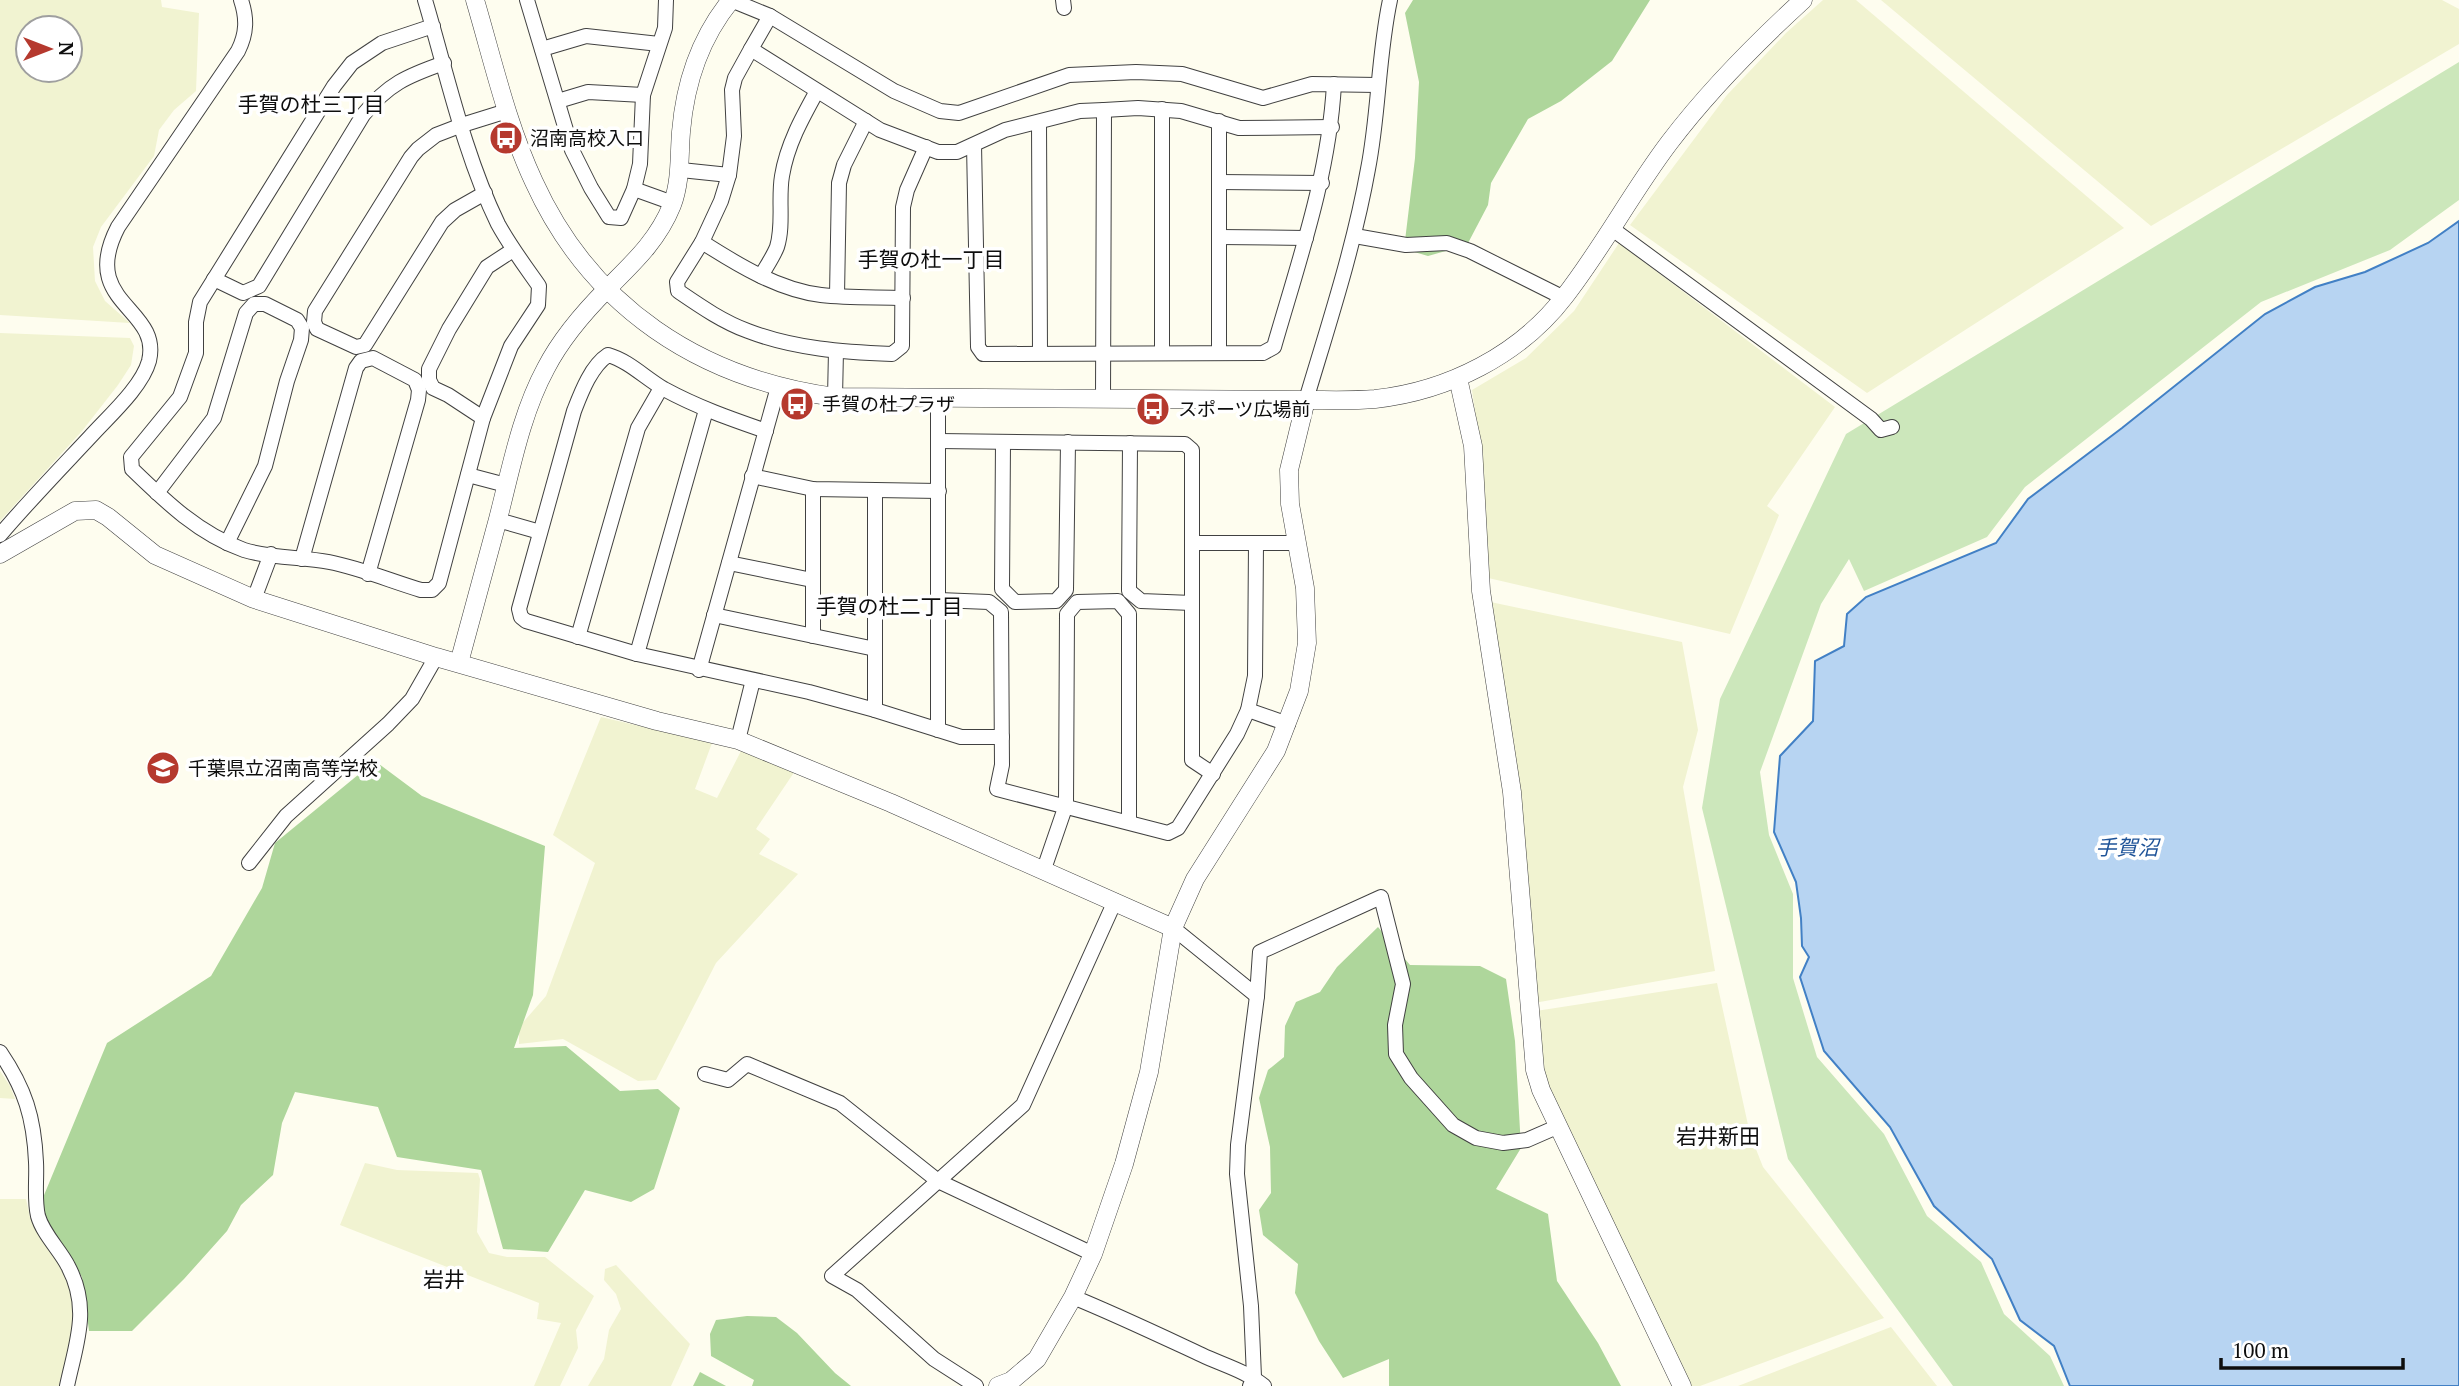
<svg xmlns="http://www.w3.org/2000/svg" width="2459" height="1386" viewBox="0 0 2459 1386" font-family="'PT Serif','Noto Sans JP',serif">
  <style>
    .farmland { fill: #f1f3d1; fill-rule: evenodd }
    .green { fill: #cce7bb }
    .forest { fill: #aed69b }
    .water { fill: #b7d4f2; stroke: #4280c5; stroke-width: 2 }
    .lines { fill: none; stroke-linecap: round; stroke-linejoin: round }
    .minor-casing { stroke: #414141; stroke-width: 16 }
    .tertiary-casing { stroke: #414141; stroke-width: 19 }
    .minor { stroke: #fff; stroke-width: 14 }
    .tertiary { stroke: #fff; stroke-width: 18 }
    .labels { text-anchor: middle; stroke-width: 7; stroke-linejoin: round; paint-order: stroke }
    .poi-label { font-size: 19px; fill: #0e0e0e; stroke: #fff; text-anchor: start }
    .neighbourhood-label { font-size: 21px; fill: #0e0e0e; stroke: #fff }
    .water-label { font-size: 21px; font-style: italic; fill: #1e5398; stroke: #fff }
  </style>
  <rect width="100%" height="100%" fill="#fefdef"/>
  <g class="farmland">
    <path d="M0 0H161L162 7 199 13 196 91 174 110 159 130 154 156 101 227 93 247 95 281 105 301 130 323 0 315ZM28 28H70V70H28Z"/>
    <path d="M1823 0H1856L2124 228 1867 393 1630 225 1727 95 1786 33Z"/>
    <path d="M1881 0H2442L2459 9V44L2151 226Z"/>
    <path d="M1619 243 1835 407 1767 506 1779 515 1730 634 1484 577V476L1472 390 1526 358 1574 311Z"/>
    <path d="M0 333 130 338 134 346 131 365 118 385 82 431 0 521Z"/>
    <path d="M1481 600 1682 642 1698 730 1683 787 1715 971 1534 1003Z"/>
    <path d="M601 717 712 743 695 789 717 798 741 751 795 771 756 829 770 839 759 854 798 874 716 963 656 1080 638 1081 563 1039 519 1044V1027L546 996 595 863 553 835Z"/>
    <path d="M1717 983 1750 1134 1763 1167 1884 1318 1700 1386H1687L1542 1074 1536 1011Z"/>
    <path d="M0 1071 10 1086 15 1099 0 1098Z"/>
    <path d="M365 1163 397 1170 478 1173 480 1179 477 1232 489 1253 507 1257H545L594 1296 576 1330 578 1348 560 1386H534L561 1323 537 1319 539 1303 340 1225Z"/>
    <path d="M0 1199H26L30 1217 65 1274 73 1293 74 1334 59 1386H0Z"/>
    <path d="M616 1265 690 1344 671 1386H588L604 1359 609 1330 621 1309 616 1294 604 1280 605 1269Z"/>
    <path d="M1891 1327 1937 1386H1738Z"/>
  </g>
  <path class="green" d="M2459 62V200L2390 250 2261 302 2025 487 1987 537 1864 591 1849 559 1821 604 1760 772 1769 835 1793 894V978L1817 1057 1884 1134 1927 1216 1981 1262 2004 1314 2050 1356 2064 1386H1953L1788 1159 1702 808 1720 699 1846 434Z"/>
  <g class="forest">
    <path d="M1413 0H1650L1612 61 1561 101 1528 119 1491 183 1488 205 1467 245 1428 256 1404 249 1415 158 1419 82 1405 13Z"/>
    <path d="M375 761 422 796 545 846 533 995 514 1048 566 1046 620 1091 658 1089 680 1108 654 1189 631 1202 585 1190 548 1252 503 1249 481 1170 397 1157 378 1107 295 1092 282 1123 273 1175 241 1205 227 1231 184 1279 132 1331H89L82 1277 43 1216 42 1200 107 1043 211 976 262 888 275 843Z"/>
    <path d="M1378 927 1410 965 1480 966 1506 979 1515 1041 1521 1148 1496 1189 1548 1214 1557 1281 1598 1343 1621 1386H1389V1359L1343 1378 1319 1341 1295 1293 1298 1264 1263 1235 1259 1210 1271 1193 1270 1147 1259 1098 1268 1070 1284 1057 1285 1026 1296 1002 1320 992 1337 967Z"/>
    <path d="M747 1316 776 1317 797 1333 835 1373 851 1386H752L754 1380 711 1356 710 1334 716 1320Z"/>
    <path d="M700 1372 726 1386H693Z"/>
  </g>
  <path class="water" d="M2459 221V1386H2070L2054 1346 2020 1320 1992 1259 1934 1206 1890 1127 1824 1051 1800 977 1809 957 1802 946 1801 918 1796 882 1774 832 1780 756 1813 721 1815 661 1844 646 1847 614 1866 597 1996 543 2028 499 2122 428 2265 314 2315 287 2365 272 2428 243Z"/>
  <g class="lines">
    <defs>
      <g id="minor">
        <path d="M425 0C447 74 464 154 498 224 510 246 525 266 539 286L538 305 511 346 483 418 439 583 432 590H421C391 581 360 568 329 562 303 557 268 558 244 550 199 534 166 502 132 469L131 457 180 397 196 353V322L200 302 334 86 352 63 382 43 433 26"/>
        <path d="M527 0 572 150 591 188 609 217 621 218 634 189 640 164 643 95 665 28 666 0"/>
        <path d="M731 0 770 16 751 49 880 130 938 152H957L1005 130 1080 111 1104 110 1138 108 1181 111 1239 128 1332 127"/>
        <path d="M1063 0 1064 8"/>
        <path d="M770 16 894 91 940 111 959 113 1069 75 1136 72 1182 74 1263 98 1312 84 1377 85"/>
        <path d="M542 49 586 36 659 44"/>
        <path d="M751 49 735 78 732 90 734 136 729 175 721 201 702 242 677 282 678 291C700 306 723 322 748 331 795 349 843 352 892 354L902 346 903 207 907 190 926 147"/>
        <path d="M558 101 588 92 643 95"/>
        <path d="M1039 122 1040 353"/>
        <path d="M974 145 978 347 983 354 1263 353 1274 347C1299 260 1329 175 1334 84"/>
        <path d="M681 170 729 175"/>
        <path d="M1219 182 1322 183"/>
        <path d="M634 189 673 203"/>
        <path d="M485 193 455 210 442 222 365 345 356 347 317 329 314 322 315 311 411 157 418 149 436 135 462 125 507 111"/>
        <path d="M1611 228 1871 419 1881 430 1892 427"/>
        <path d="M1355 236 1406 245 1447 243 1470 251 1564 298"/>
        <path d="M1219 237 1306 238"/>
        <path d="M702 242C738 265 779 290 821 295 848 298 876 297 903 298"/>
        <path d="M761 276C766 267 773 257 777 247 784 225 778 199 782 176 787 145 802 118 817 91"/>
        <path d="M214 279 243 293 259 286 363 115C388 84 407 76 444 63"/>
        <path d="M837 295 839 183 844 165 866 121"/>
        <path d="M1162 352V109"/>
        <path d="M1219 352V121"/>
        <path d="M835 397 836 351"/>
        <path d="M1103 398 1104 110"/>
        <path d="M1306 400C1329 323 1354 247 1368 169 1379 113 1378 56 1390 0"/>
        <path d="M483 418 448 395 433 388 429 380V369L449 329 487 267 513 250"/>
        <path d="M766 431C731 419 697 407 664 389 645 378 629 361 608 355 591 366 581 393 574 411L519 609 521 617 526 621 637 654 809 692 875 710 961 737H1002"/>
        <path d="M939 441 1185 444 1192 450V760L1213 774"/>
        <path d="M1003 442 1002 589 1015 602 1056 601 1066 590 1068 442"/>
        <path d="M1130 443 1129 591 1141 601 1192 603"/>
        <path d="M468 475 506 485"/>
        <path d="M752 476 813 489 939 491"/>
        <path d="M813 489V636"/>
        <path d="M157 493 214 418 246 313 254 304H265L297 320 302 328 301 340 287 381 265 466 227 543"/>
        <path d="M498 520 540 532"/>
        <path d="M0 535C29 501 60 469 90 437 108 417 142 387 149 361 162 307 78 304 118 227L238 51C247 33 247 18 241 0"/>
        <path d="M1192 543H1298"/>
        <path d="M302 559 356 368 361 361 373 358 415 380 419 390 418 400 368 574"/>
        <path d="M729 563 812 580"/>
        <path d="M254 599 271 554"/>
        <path d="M939 600 989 602 1001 612 1002 765 997 789 1168 833 1178 828 1237 734 1248 710 1255 676 1256 543"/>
        <path d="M714 615 875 649"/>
        <path d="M578 637 638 428 661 388"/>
        <path d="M637 654 706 410"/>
        <path d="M699 670 778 387"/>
        <path d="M875 710V491"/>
        <path d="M1248 710 1288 724"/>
        <path d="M938 730V399"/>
        <path d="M738 740 753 680"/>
        <path d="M249 863 286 816 388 724 412 699 436 657"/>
        <path d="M1044 869 1066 805 1067 614 1077 602 1118 601 1129 614V822"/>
        <path d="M1173 928 1257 996 1260 952 1381 897 1403 984 1395 1025 1396 1054 1411 1078 1453 1125 1476 1138 1503 1143 1527 1140 1559 1126"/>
        <path d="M0 1052C25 1089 34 1117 36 1162 37 1179 34 1199 38 1216 43 1234 60 1250 68 1266 91 1309 76 1343 67 1386"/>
        <path d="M705 1074 728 1080 747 1064 840 1103 938 1181 1093 1254"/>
        <path d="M1073 1297C1117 1315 1159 1335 1202 1355 1223 1365 1246 1371 1264 1386"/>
        <path d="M976 1386 934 1359 857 1290 832 1276 1023 1105 1115 901"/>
        <path d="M1250 1386 1254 1377 1251 1306 1237 1174 1238 1145 1257 996"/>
      </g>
      <g id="tertiary">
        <path d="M475 0C493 61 507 124 534 182 591 307 700 379 835 397L1306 400C1328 400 1352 401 1375 399 1448 391 1520 355 1565 296 1603 247 1632 192 1669 143 1709 90 1755 44 1803 0"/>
        <path d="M1458 378 1473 446 1481 591 1512 792 1535 1070 1541 1090 1682 1386"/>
        <path d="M0 554 75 511 96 510 108 517 155 555 254 599 436 657 657 721 738 740 891 803 1173 928"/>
        <path d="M459 663C472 615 485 567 498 519 511 469 521 414 546 368 561 339 584 312 608 288 634 262 658 240 672 205 681 181 679 157 681 132 685 83 700 38 731 0"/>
        <path d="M998 1386 1011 1381 1037 1359 1073 1297 1093 1254 1124 1164 1149 1072 1173 928 1195 879 1276 751 1299 691 1307 643 1305 588 1290 504 1289 470 1306 400"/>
      </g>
    </defs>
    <use href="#minor" class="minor-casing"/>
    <use href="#tertiary" class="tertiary-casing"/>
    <use href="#minor" class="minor"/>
    <use href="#tertiary" class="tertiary"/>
  </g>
  <defs>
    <symbol id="bus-disc" viewBox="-11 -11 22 22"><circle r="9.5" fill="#b5392e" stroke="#fff"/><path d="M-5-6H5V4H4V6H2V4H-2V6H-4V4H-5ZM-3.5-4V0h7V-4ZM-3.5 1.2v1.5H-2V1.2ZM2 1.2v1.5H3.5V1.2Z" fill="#fff"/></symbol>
    <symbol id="school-disc" viewBox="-11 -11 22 22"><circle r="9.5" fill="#b5392e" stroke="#fff"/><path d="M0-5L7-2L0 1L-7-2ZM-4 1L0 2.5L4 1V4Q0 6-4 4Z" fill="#fff"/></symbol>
  </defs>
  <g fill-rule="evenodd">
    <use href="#bus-disc" x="487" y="119" width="38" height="38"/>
    <use href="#bus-disc" x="778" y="385" width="38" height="38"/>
    <use href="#bus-disc" x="1134" y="390" width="38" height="38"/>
    <use href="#school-disc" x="144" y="749" width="38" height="38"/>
  </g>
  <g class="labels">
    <g class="poi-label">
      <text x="530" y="145">沼南高校入口</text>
      <text x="822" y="411">手賀の杜プラザ</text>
      <text x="1178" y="416">スポーツ広場前</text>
      <text x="188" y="775">千葉県立沼南高等学校</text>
    </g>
    <g class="neighbourhood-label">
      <text x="311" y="112">手賀の杜三丁目</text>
      <text x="931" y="267">手賀の杜一丁目</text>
      <text x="889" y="614">手賀の杜二丁目</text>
      <text x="1718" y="1144">岩井新田</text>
      <text x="444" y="1287">岩井</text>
    </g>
    <g class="water-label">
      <text x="2127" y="855">手賀沼</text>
    </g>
  </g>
  <g transform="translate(49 49) rotate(90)"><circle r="33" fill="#ffffff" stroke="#9f9f9f" stroke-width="2"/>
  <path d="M0-5L12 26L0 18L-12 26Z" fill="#b5392e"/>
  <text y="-10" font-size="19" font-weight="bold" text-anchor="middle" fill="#0e0e0e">N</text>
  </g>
  <path d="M2221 1358v10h182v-10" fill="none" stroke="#0e0e0e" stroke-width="3.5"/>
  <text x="2232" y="1358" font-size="21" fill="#0e0e0e" stroke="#ffffff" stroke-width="5" paint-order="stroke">100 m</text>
</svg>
